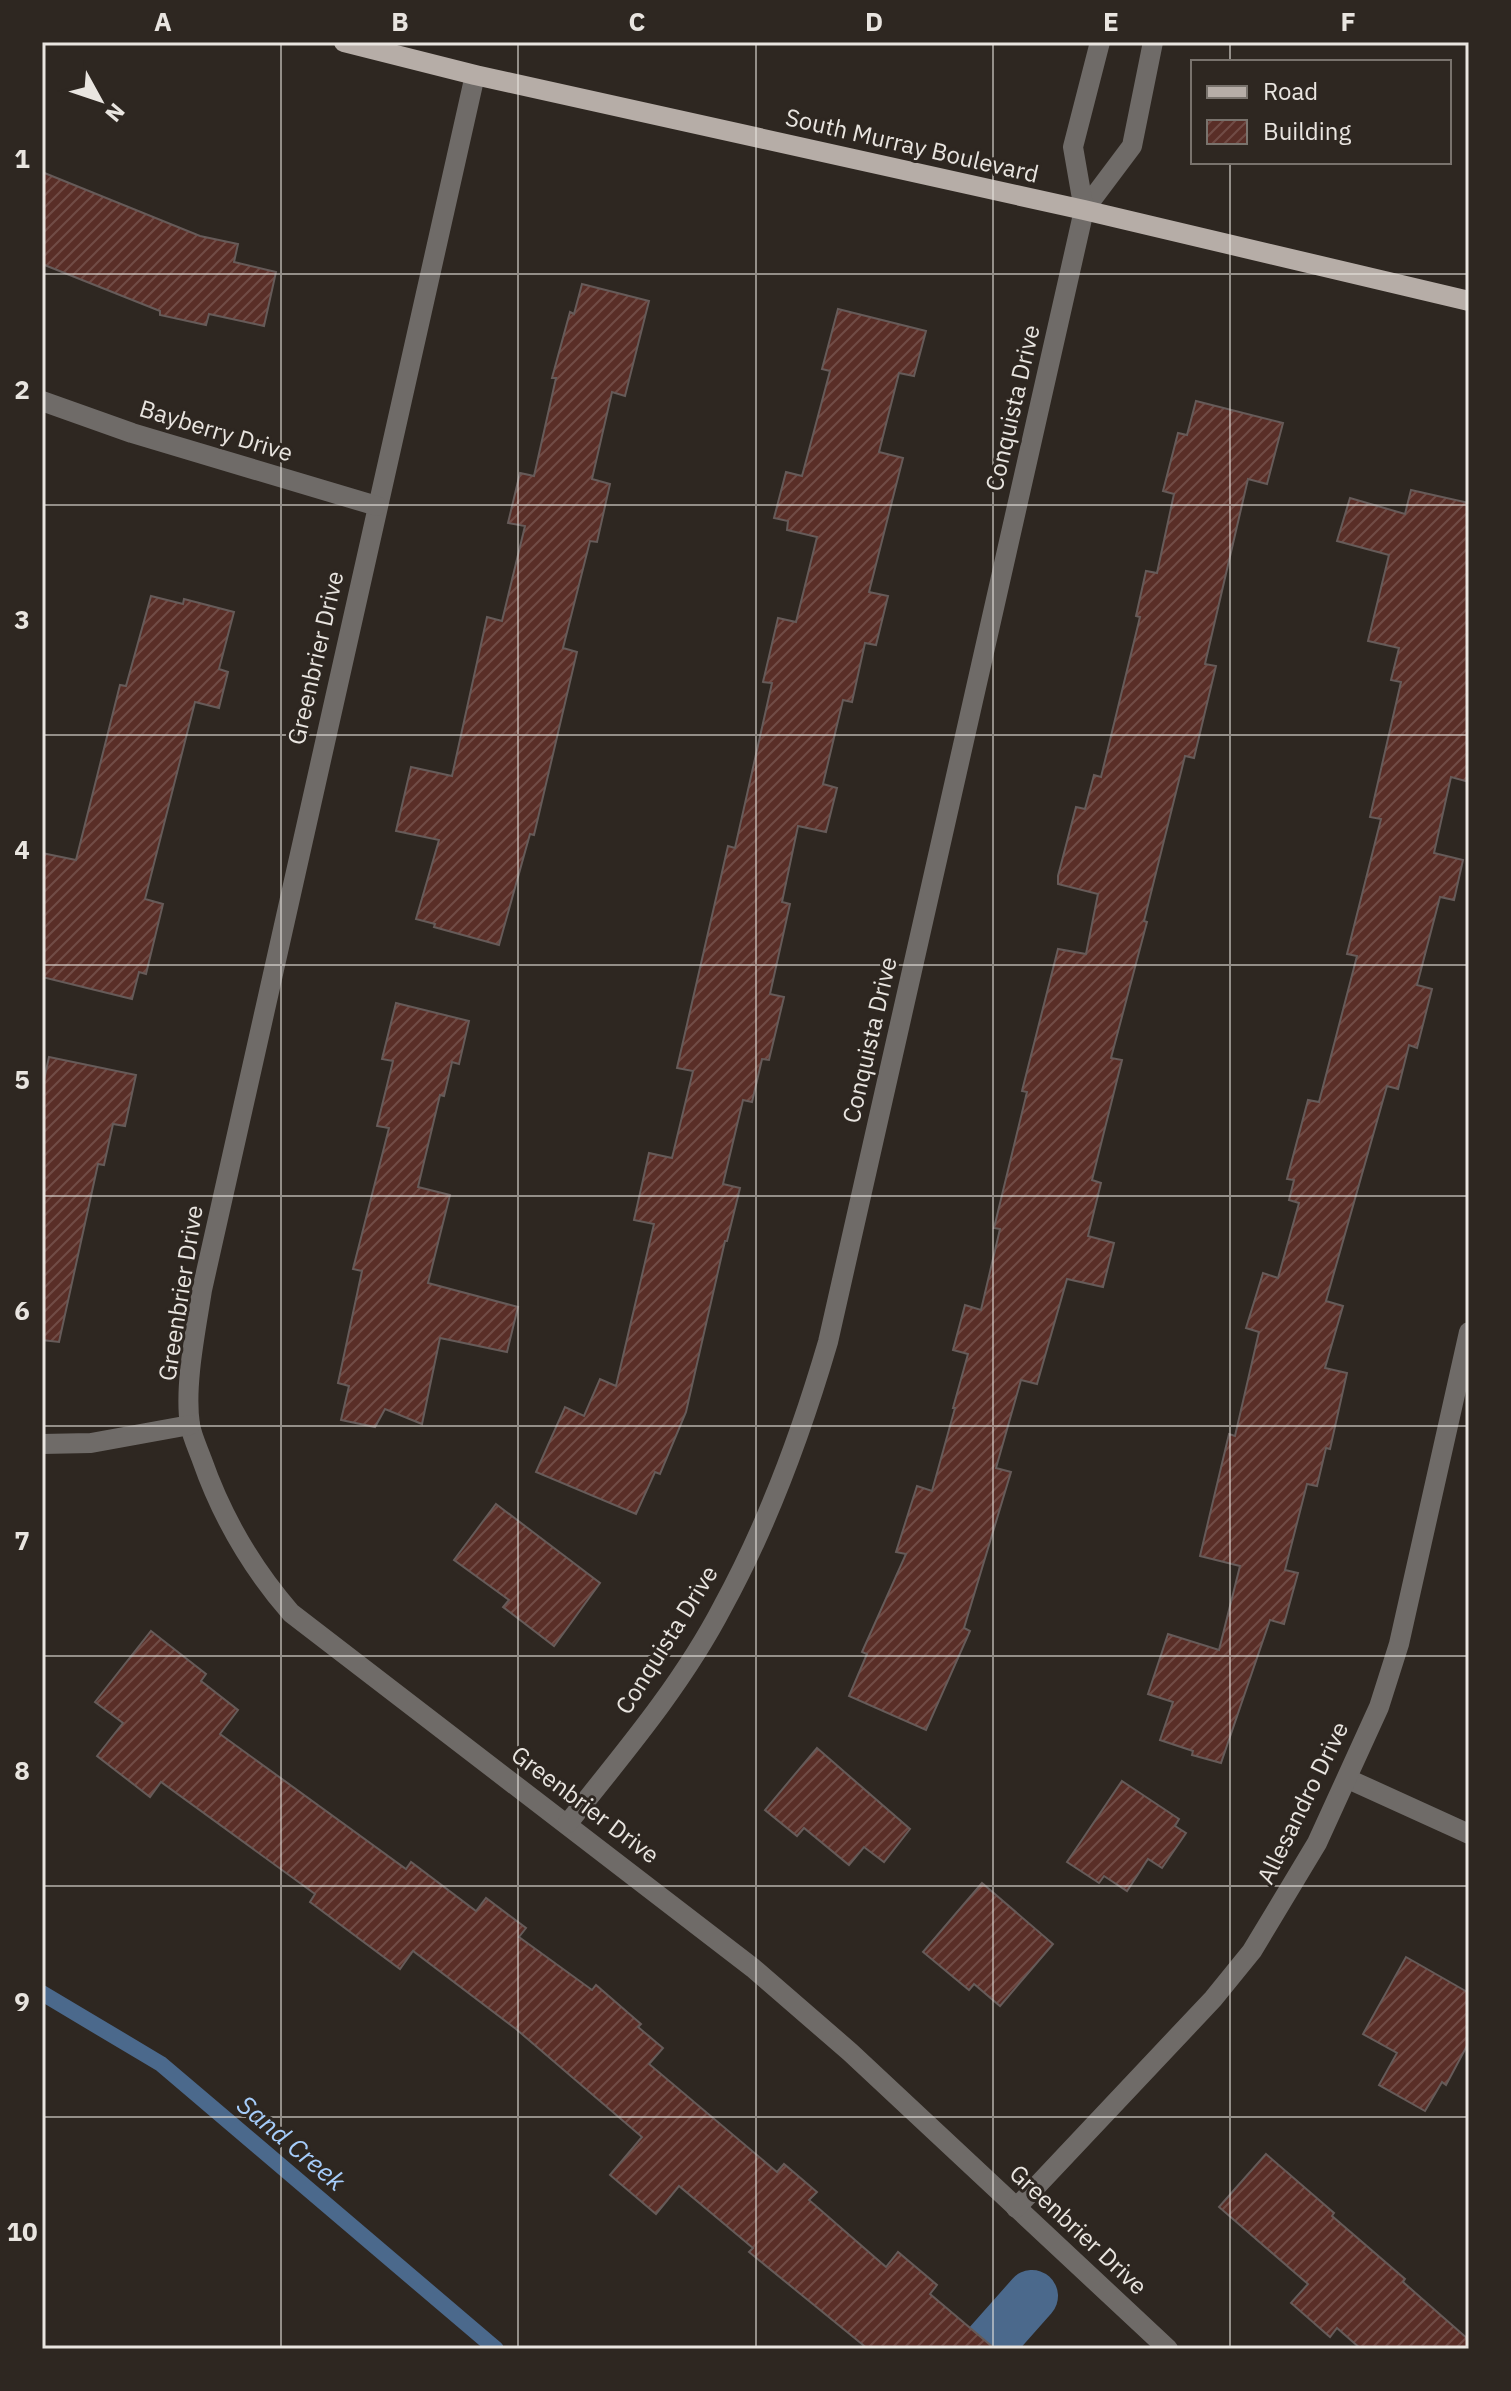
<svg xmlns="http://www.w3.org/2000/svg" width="1511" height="2391" viewBox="0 0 1511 2391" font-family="'IBM Plex Sans',sans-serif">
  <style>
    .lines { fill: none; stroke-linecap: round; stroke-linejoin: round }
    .stream { stroke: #4b698c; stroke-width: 16 }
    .canal { stroke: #4b698c; stroke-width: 52 }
    .building { fill: url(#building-hatch); stroke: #665b59; stroke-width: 2 }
    .minor { stroke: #6f6b68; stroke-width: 20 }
    .major { stroke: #b6ada7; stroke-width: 20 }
    .grid { fill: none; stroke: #e9e5e0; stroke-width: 2; stroke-opacity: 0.55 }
    .labels { text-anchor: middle; stroke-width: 6; stroke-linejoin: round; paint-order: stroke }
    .street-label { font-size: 24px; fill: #e9e5e0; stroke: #2e2721 }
    .water-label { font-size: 26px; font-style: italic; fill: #a6cdfb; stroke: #2e2721 }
    .neatline { fill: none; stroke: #e9e5e0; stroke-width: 3 }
    .grid-label { font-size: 26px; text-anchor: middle; font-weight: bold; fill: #e9e5e0 }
  </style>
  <defs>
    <pattern id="building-hatch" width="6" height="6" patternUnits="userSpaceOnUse" patternTransform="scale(2)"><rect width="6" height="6" fill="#592e27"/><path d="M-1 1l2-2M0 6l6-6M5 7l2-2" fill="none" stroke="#714c46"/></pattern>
  </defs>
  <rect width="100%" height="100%" fill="#2e2721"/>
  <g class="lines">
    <path class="stream" d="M42 1993 161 2064 496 2349"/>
    <path class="canal" d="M985 2349 1032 2296"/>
  </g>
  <g class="building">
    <path d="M42 172 200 236 238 244 234 262 276 272 264 326 209 314 206 325 160 315V311L42 264Z"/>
    <path d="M582 284 649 301 625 396 612 392 592 479 610 484 597 542 590 541 563 648 577 652 534 835 530 834 499 945 434 927 435 924 416 919 439 840 396 831 411 767 452 776 487 617 502 621 525 526 508 523 520 473 534 476 556 378H552L570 312 574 314Z"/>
    <path d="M838 309 926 331 914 376 899 373 879 452 903 458 869 592 888 596 876 645 865 643 852 702 843 700 823 784 837 788 826 832 798 826 782 902 790 904 770 994 784 997 769 1060 762 1059 752 1102 743 1100 723 1184 740 1188 727 1241H725L686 1412 660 1474 655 1472 636 1514 536 1472 565 1407 584 1416 600 1379 616 1386 654 1224 634 1220 649 1153 672 1158 693 1071 677 1068 728 846 735 848 772 683 763 682 778 618 796 622 817 537 787 530 788 521 774 518 786 472 802 476 830 371 822 369Z"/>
    <path d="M1196 401 1283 423 1267 484 1248 479 1205 664 1216 666 1194 758 1185 756 1144 921 1147 922 1111 1058 1122 1060 1092 1180 1101 1183 1088 1236 1114 1243 1103 1287 1067 1279 1037 1384 1021 1380 996 1468 1011 1472 964 1628 970 1631 926 1730 849 1696 867 1654 862 1652 906 1554 896 1552 917 1486 932 1491 955 1408H953L968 1354 953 1350 965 1305 981 1310 1000 1229 994 1228 1027 1092 1022 1091 1058 949 1086 954 1098 894 1058 884V876L1076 807 1085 809 1094 775 1101 777 1140 617 1136 616 1146 571 1157 573 1174 494 1163 491 1178 433 1187 435Z"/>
    <path d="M1411 490 1469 503V782L1451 777 1434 853 1463 860 1454 900 1440 897 1417 985 1432 989 1417 1048 1409 1045 1398 1089 1387 1086 1326 1301 1343 1306 1325 1368 1347 1373 1330 1449 1326 1448 1317 1486 1307 1484 1285 1570 1298 1573 1284 1624 1270 1620 1221 1763 1192 1755 1193 1751 1160 1740 1173 1702 1148 1694 1168 1634 1219 1650 1240 1566 1200 1556 1229 1434 1235 1436 1259 1332 1246 1328 1263 1273 1278 1278 1299 1203 1289 1200 1294 1180 1287 1179 1308 1100 1319 1102 1357 956 1347 954 1381 819 1370 817 1401 682 1391 680 1399 648 1368 641 1389 555 1337 541 1350 498 1405 514Z"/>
    <path d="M151 596 183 604 184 599 234 612 219 669 228 672 219 708 195 702 145 899 163 904 146 974 139 972 132 999 42 977V853L76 860 120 685 126 686Z"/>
    <path d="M396 1003 469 1021 459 1064 452 1062 444 1096 440 1095 418 1187 450 1195 428 1283 518 1307 507 1352 440 1338 422 1424 385 1409 375 1427 341 1420 349 1386 338 1383 362 1271 353 1269 389 1128 377 1126 393 1061 382 1059Z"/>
    <path d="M49 1057 136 1075 125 1126 113 1124 104 1165 98 1164 59 1342 42 1340V1089Z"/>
    <path d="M496 1504 600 1583 554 1646 503 1607 509 1600 454 1560Z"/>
    <path d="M151 1631 206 1674 201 1681 238 1710 220 1734 406 1869 411 1862 476 1911 486 1898 526 1928 519 1937 592 1990 596 1985 641 2024 638 2027 663 2048 649 2064 777 2172 784 2164 817 2192 809 2200 886 2267 898 2252 937 2285 930 2294 995 2349H868L749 2252 753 2248 679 2186 656 2214 610 2175 642 2137 516 2029 413 1951 400 1969 310 1902 315 1894 161 1782 150 1797 97 1756 123 1723 95 1702Z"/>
    <path d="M817 1748 910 1829 884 1862 864 1847 849 1865 804 1828 797 1836 765 1810Z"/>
    <path d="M1122 1781 1179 1819 1175 1826 1186 1833 1162 1868 1148 1859 1127 1891 1104 1876 1099 1883 1067 1862Z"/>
    <path d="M982 1883 1053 1944 1000 2006 974 1984 969 1990 923 1952Z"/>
    <path d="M1406 1957 1469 1993V2042L1446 2085 1442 2082 1425 2111 1379 2085 1397 2053 1363 2034Z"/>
    <path d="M1266 2154 1334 2213 1332 2216 1405 2279 1403 2282 1469 2340V2349H1361L1337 2328 1330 2337 1291 2303 1308 2284 1219 2207Z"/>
  </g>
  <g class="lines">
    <g class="minor">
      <path d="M475 75 202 1290C196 1329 184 1386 190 1425 192 1436 198 1449 202 1460 222 1517 251 1567 291 1613L753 1968 850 2052 1168 2349"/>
      <path d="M1084 210 1132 146 1153 42"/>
      <path d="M42 401 132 433 377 506"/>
      <path d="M42 1444 91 1443 190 1425"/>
      <path d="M1348 1779 1469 1834"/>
      <path d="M568 1823C623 1754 682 1685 723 1606 769 1522 801 1434 828 1342L1084 210 1073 147 1100 42"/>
      <path d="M1016 2208 1213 1999 1252 1951 1317 1843 1379 1707 1399 1644 1469 1332"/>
    </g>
    <path class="major" d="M344 42 475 75 1084 210 1469 301"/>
  </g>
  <path class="grid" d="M281 42V2349M518 42V2349M756 42V2349M993 42V2349M1230 42V62M1230 162V2349M42 274H1469M42 505H1469M42 735H1469M42 965H1469M42 1196H1469M42 1426H1469M42 1656H1469M42 1886H1469M42 2117H1469"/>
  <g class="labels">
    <g class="street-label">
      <text transform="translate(912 146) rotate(13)" y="8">South Murray Boulevard</text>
      <text transform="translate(1013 408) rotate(-77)" y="8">Conquista Drive</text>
      <text transform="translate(216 431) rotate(17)" y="8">Bayberry Drive</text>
      <text transform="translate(316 658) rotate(-77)" y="8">Greenbrier Drive</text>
      <text transform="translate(870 1040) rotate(-77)" y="8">Conquista Drive</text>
      <text transform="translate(181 1293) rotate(-81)" y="8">Greenbrier Drive</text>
      <text transform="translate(667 1640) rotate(-58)" y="8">Conquista Drive</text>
      <text transform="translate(1303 1803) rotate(-64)" y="8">Allesandro Drive</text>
      <text transform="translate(585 1805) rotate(37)" y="8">Greenbrier Drive</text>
      <text transform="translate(1078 2230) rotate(43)" y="8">Greenbrier Drive</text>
    </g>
    <g class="water-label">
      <text transform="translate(291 2143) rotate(40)" y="9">Sand Creek</text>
    </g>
  </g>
  <rect width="1511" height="2391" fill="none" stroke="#2e2721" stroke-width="88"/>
  <rect x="1191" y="60" width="260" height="104" fill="#2e2721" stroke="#79736d" stroke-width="2"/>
  <rect x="1207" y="86" width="40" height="12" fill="#b6ada7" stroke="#79736d" stroke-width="2"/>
  <text x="1263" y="100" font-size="24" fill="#e9e5e0">Road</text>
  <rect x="1207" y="120" width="40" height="24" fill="url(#building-hatch)" stroke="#79736d" stroke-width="2"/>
  <text x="1263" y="140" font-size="24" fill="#e9e5e0">Building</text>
  <g transform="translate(100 100) rotate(130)" stroke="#2e2721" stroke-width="6" paint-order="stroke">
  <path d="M0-6L14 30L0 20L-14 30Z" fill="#e9e5e0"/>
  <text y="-12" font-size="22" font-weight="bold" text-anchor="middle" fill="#e9e5e0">N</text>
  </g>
  <rect x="44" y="44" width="1423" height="2303" class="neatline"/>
  <g class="grid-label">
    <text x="163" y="31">A</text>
    <text x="400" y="31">B</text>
    <text x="637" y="31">C</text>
    <text x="874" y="31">D</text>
    <text x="1111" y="31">E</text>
    <text x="1348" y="31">F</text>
    <text x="22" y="168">1</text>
    <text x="22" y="399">2</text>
    <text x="22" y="629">3</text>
    <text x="22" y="859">4</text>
    <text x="22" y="1089">5</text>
    <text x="22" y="1320">6</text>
    <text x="22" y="1550">7</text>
    <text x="22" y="1780">8</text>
    <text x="22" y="2011">9</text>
    <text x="22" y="2241">10</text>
  </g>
</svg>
